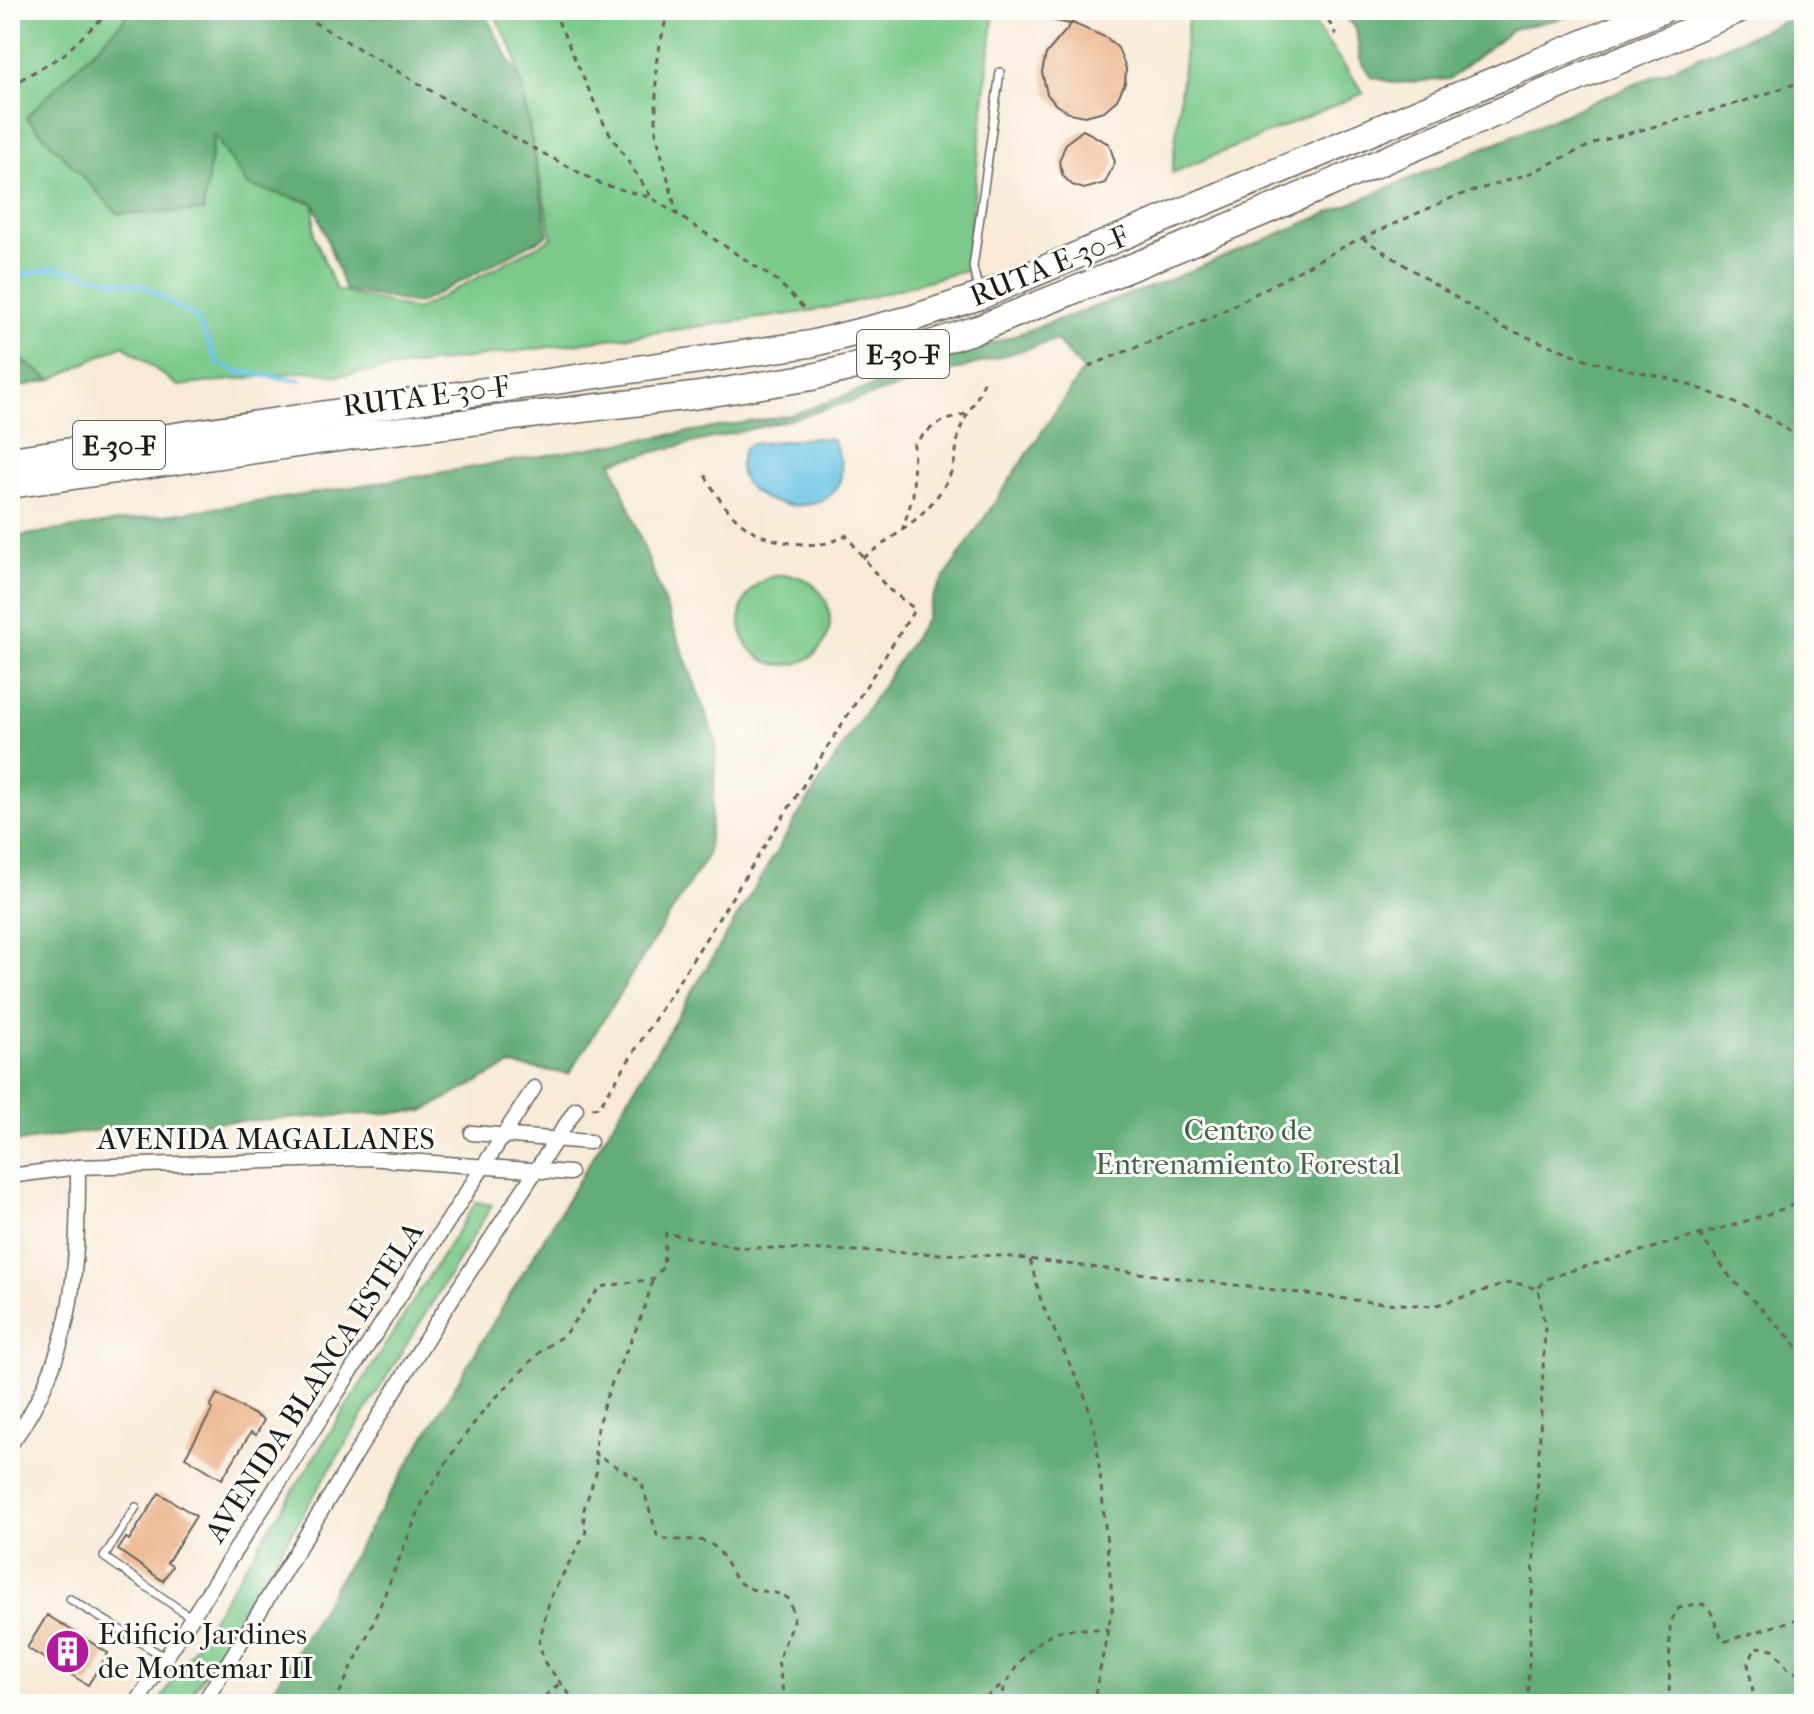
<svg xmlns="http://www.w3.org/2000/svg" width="1814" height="1714" viewBox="0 0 1814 1714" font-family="'IM FELL French Canon',serif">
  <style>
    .green { fill: #7bca8b; stroke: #4c7354; stroke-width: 2 }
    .forest { fill: #64ae77; stroke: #40654a; stroke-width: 2 }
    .water { fill: #69c4e6; stroke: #427081; stroke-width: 2 }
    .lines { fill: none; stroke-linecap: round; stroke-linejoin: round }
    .stream { stroke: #69c4e6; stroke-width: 5 }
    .building { fill: #ecb389 }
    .lane-casing { stroke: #69645d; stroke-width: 10 }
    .street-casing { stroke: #69645d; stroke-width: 17 }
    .highway-casing { stroke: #69645d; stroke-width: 29 }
    .path { stroke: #69645d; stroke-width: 3; stroke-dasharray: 6 6; stroke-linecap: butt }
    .lane { stroke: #fff; stroke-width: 7 }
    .street { stroke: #fff; stroke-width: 14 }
    .highway { stroke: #fff; stroke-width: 26 }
    .labels { text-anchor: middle; stroke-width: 6; stroke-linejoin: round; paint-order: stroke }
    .shield { fill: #fdfcf7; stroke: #605f5e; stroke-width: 2 }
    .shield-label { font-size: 28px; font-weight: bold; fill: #1c1c1c }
    .street-label { font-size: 30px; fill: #1c1c1c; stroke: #fdfcf7 }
    .park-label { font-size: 30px; fill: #426248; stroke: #fdfcf7 }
    .poi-label { font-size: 30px; fill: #1c1c1c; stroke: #fdfcf7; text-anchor: start }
  </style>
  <rect width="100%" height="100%" fill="#fdfcf7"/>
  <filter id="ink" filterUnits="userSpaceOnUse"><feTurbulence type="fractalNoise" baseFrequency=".0125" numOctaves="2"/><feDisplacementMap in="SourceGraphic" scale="16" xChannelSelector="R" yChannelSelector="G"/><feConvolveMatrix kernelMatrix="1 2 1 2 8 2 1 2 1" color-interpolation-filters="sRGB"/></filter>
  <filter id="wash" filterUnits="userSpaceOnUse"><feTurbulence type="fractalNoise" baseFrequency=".006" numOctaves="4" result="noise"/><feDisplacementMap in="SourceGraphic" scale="32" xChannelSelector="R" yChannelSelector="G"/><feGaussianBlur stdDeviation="1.8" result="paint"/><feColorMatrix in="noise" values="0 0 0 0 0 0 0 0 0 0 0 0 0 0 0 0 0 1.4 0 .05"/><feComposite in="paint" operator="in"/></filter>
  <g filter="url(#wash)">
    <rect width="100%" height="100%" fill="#f8ead7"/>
    <g class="green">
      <path d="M10 10H129L122 22 214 134 248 186 314 203V235L336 290 417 310 552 238 514 52 492 10H994L966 270 849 303 805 312 337 376 310 371 178 386 123 345 51 380 10 352Z"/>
      <path d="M1189 10H1304L1364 93 1172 173Z"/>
      <circle cx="785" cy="620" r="45"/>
      <path d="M476 1202 492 1205 186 1704H158Z"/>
    </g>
    <g class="forest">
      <path d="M129 10H483L521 82 548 235 418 304 345 290 314 203 248 186 214 135 203 211 118 214 26 117 122 22Z"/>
      <path d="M1339 10H1578L1563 18 1513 29 1449 79 1397 83 1371 77 1360 59 1356 28Z"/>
      <path d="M1804 13V1704H264L796 819 925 620 933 595 1083 370 1056 340 789 420 612 462 716 741 714 791 707 856 569 1074 510 1065 423 1111 114 1128 10 1143V537L290 497 791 415 1164 282Z"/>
      <path d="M10 352 51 380 10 389Z"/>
    </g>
    <path class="water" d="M812 438 832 439C882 535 710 517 745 448L752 444Z"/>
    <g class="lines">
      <path class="stream" d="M10 277 56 268 145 287 197 319 218 363 239 372 299 380"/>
    </g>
    <g id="blocks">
      <g class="building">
        <path d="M1031 10H1088L1070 24 1031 16Z"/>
        <path d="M1072 23 1107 38 1118 48 1126 68 1125 83 1117 100 1104 111 1085 116 1070 113 1056 105 1047 94 1042 72 1046 54Z"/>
        <path d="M1083 130 1109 144 1115 162 1105 183 1084 189 1072 185 1063 176 1059 162 1066 143Z"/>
        <path d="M217 1394 264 1420 256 1435 251 1432 222 1479 185 1457 213 1409 210 1407Z"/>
        <path d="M159 1493 196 1516 167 1563 172 1566 163 1581 118 1550 126 1538 129 1540Z"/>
        <path d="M47 1615 108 1653 88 1685 27 1648Z"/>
      </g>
    </g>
  </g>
  <g filter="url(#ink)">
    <use href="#blocks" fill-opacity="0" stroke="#69645d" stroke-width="2"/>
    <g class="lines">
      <defs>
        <g id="lane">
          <path d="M979 292 973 267 1000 72"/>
          <path d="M136 1507 104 1557 192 1618"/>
          <path d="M70 1599 166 1658"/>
        </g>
        <g id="street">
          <path d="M472 1133 590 1142"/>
          <path d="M10 1176 78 1167 366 1158 570 1173"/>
          <path d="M10 1445C74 1357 78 1272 78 1167"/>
          <path d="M136 1704 534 1088"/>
          <path d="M203 1704 436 1323 576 1109"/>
        </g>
        <g id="highway">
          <path d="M10 460 810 344 910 319 980 296 1662 10"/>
          <path d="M10 485 360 435 693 396 812 377 877 361 978 329 1162 255 1738 10"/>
        </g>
      </defs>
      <use href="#lane" class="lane-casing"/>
      <use href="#street" class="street-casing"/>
      <use href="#highway" class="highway-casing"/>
      <g class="path">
        <path d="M293 10 486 123 601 184 652 198 779 282 805 310"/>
        <path d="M553 10 605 126 652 198"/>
        <path d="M668 10 656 63V133L677 214"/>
        <path d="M1323 10 1336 35"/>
        <path d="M10 86 63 55 111 10"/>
        <path d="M1362 238 1504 328 1591 361 1671 379 1704 390 1768 417 1804 441"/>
        <path d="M1089 366 1210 318 1349 244 1454 197 1528 174 1597 142 1729 106 1804 81"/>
        <path d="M902 531 913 496 914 443 936 424 968 413"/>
        <path d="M863 558C898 533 938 510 953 467 957 454 956 438 962 425 969 409 979 398 984 381"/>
        <path d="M592 1108 599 1107 915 609 887 588 846 535C825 547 814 545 791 543 746 537 726 513 705 475"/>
        <path d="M1699 1234 1730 1277 1791 1339 1804 1358"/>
        <path d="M1030 1260 1042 1304 1086 1399 1096 1435 1113 1605 1093 1704"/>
        <path d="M652 1281C639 1342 596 1391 595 1454L641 1481 657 1535C673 1545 689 1536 706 1542 727 1549 726 1575 743 1585 758 1595 776 1588 790 1600L794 1618 778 1661 785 1704"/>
        <path d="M334 1704 371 1628 424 1498 457 1446 484 1410 543 1349 564 1335 600 1287 653 1279 663 1267 666 1233 737 1247 1004 1256 1370 1302 1434 1306 1512 1282 1538 1289 1545 1280 1554 1276C1637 1250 1723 1232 1804 1201"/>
        <path d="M536 1704 559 1684"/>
        <path d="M577 1704 545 1663 539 1643 550 1598 586 1532 583 1512 597 1470 595 1454"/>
        <path d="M582 1704H603"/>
        <path d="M976 1704 1004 1684"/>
        <path d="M998 1704C1006 1678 1026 1648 1051 1634 1065 1626 1092 1630 1108 1629"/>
        <path d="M1527 1704 1545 1328 1538 1289"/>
        <path d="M1669 1704 1670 1622 1679 1608 1703 1604 1711 1612 1723 1642 1804 1617"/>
        <path d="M1755 1704 1748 1664 1756 1647 1773 1649 1788 1669 1804 1676"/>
      </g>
      <use href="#lane" class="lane"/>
      <use href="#street" class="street"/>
      <use href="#highway" class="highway"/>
    </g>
  </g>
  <defs>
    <symbol id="building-disc" viewBox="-11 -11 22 22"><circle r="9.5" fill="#b5179e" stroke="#fdfcf7"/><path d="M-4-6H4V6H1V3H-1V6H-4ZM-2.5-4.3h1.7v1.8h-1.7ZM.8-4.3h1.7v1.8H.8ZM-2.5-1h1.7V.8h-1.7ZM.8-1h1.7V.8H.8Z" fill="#fff"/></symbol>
  </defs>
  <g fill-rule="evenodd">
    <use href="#building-disc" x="42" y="1626" width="51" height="51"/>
  </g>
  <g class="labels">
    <g class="shield">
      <rect x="857" y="330" width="92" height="48" rx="6"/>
      <rect x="73" y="421" width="92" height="48" rx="6"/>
    </g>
    <g class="shield-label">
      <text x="903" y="364">E-30-F</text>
      <text x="119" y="455">E-30-F</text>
    </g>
    <g class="street-label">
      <text transform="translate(1049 266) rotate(-22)" y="10">RUTA E-30-F</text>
      <text transform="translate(426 396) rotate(-7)" y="10">RUTA E-30-F</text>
      <text x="266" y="1149">AVENIDA MAGALLANES</text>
      <text transform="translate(314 1382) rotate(-57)" y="10">AVENIDA BLANCA ESTELA</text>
    </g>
    <g class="park-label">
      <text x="1248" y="1140">Centro de<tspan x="1248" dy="34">Entrenamiento Forestal</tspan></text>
    </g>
    <g class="poi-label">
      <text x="98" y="1644">Edificio Jardines<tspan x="98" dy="34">de Montemar III</tspan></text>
    </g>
  </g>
  <rect width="1814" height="1714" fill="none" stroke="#fdfcf7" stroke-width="40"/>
</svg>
